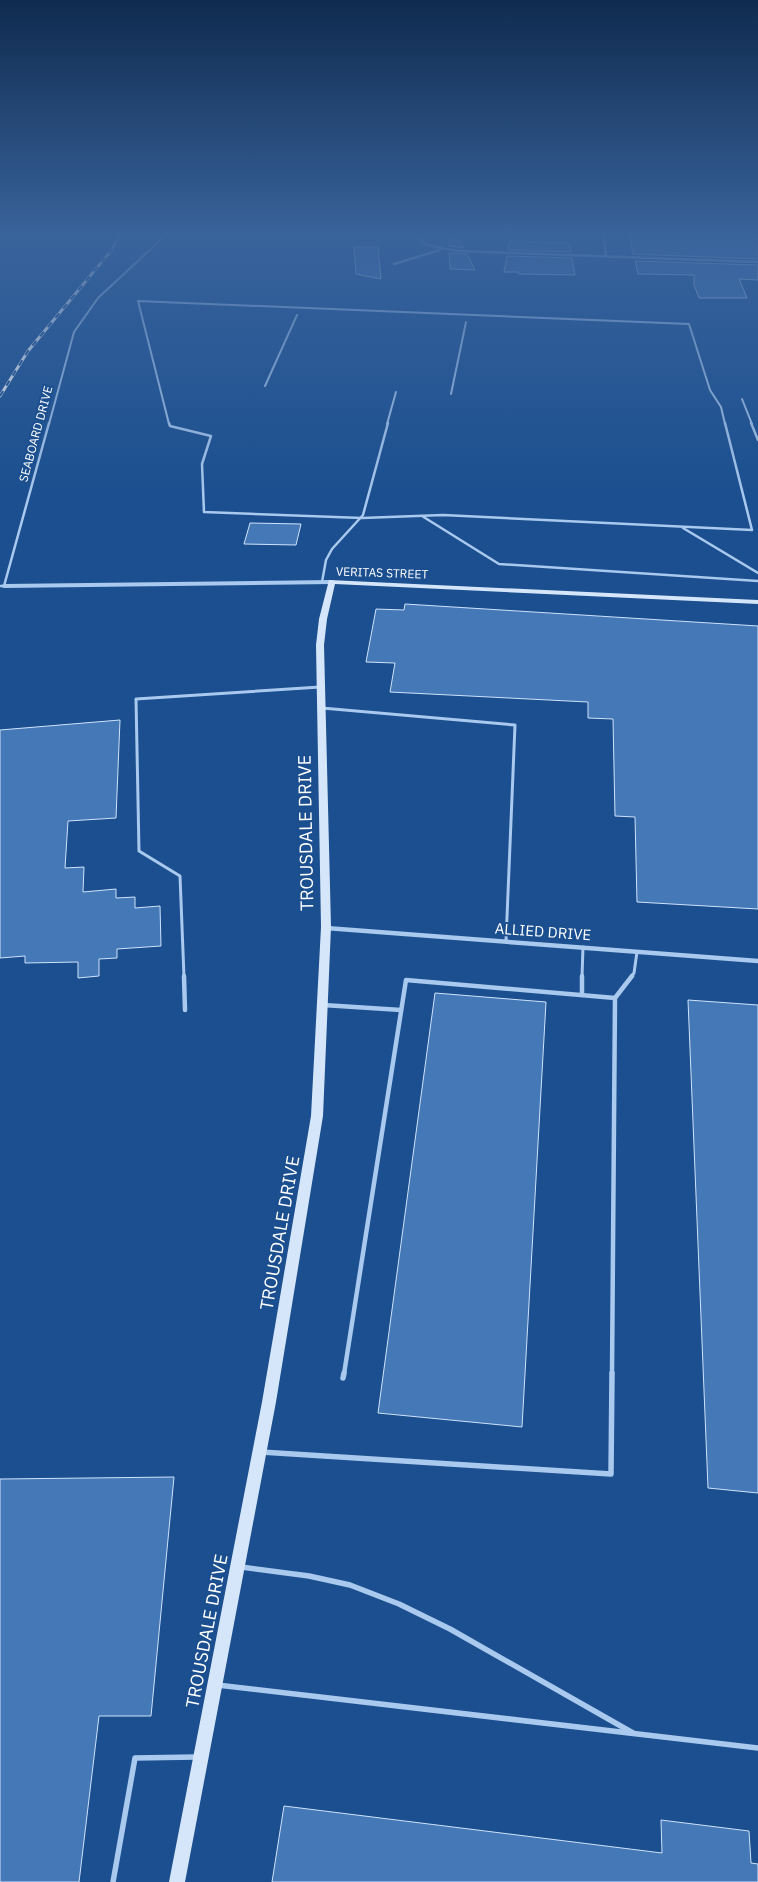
<svg xmlns="http://www.w3.org/2000/svg" width="758" height="1882" viewBox="0 0 758 1882" font-family="'IBM Plex Sans',sans-serif">
  <style>
    .building { fill: #4478b7; stroke: #cfe3fa }
    .lines { fill: none; stroke-linecap: round; stroke-linejoin: round }
    .lane-far4 { stroke: #a9c9ee; stroke-width: 2 }
    .lane-far3 { stroke: #a9c9ee; stroke-width: 2.5 }
    .lane-far2 { stroke: #a9c9ee; stroke-width: 3 }
    .lane-far1 { stroke: #a9c9ee; stroke-width: 4.5 }
    .lane { stroke: #a9c9ee; stroke-width: 5.5 }
    .street-far2 { stroke: #a9c9ee; stroke-width: 2.5 }
    .street-far1 { stroke: #a9c9ee; stroke-width: 4 }
    .street { stroke: #a9c9ee; stroke-width: 4.5 }
    .secondary { fill: #d6e6fa; fill-rule: evenodd }
    .rail-casing { stroke: #fff; stroke-width: 3 }
    .rail { stroke: #1b4f8f; stroke-width: 2; stroke-dasharray: 6; stroke-linecap: butt }
    .labels { text-anchor: middle; stroke-width: 4; stroke-linejoin: round; paint-order: stroke }
    .far-street-label { font-size: 12px; fill: #fff; stroke: #1b4f8f }
    .street-label { font-size: 15px; fill: #fff; stroke: #1b4f8f }
    .near-street-label { font-size: 18px; fill: #fff; stroke: #1b4f8f }
  </style>
  <rect width="100%" height="100%" fill="#1b4f8f"/>
  <g class="building">
    <path d="M449 233H456L464 248 449 246Z"/>
    <path d="M635 233 758 234V259L633 254 629 235 636 236Z"/>
    <path d="M509 241 569 243 571 252 508 250Z"/>
    <path d="M354 247H378L381 279 356 274Z"/>
    <path d="M449 253 467 254 475 270 450 269Z"/>
    <path d="M507 256 572 258 575 275 519 274 518 272H504Z"/>
    <path d="M635 261 758 265V280L739 279 747 298H699L694 285V275L638 274Z"/>
    <path d="M250 523 301 524 296 545 244 544Z"/>
    <path d="M405 604 758 626V909L637 902 635 817 615 816 613 719 588 718V702L390 692 395 663 366 662 376 609 404 610Z"/>
    <path d="M120 720 116 818 68 821 65 868 84 867 83 892 116 889V898L135 897V908L160 906 161 946 117 949V958L99 959V976L78 978V962L25 963V956L0 958V730Z"/>
    <path d="M435 993 546 1002 522 1427 378 1413Z"/>
    <path d="M688 1000 758 1005V1493L708 1488Z"/>
    <path d="M174 1477 151 1716H99L79 1882H0V1479Z"/>
    <path d="M284 1806 662 1853 661 1820 749 1831 751 1863 758 1864V1882H272Z"/>
  </g>
  <g class="lines">
    <g class="lane-far4">
      <path d="M265 386 297 315"/>
      <path d="M451 394 466 322"/>
      <path d="M742 399 752 424"/>
      <path d="M49 424 74 332 98 298 168 233"/>
      <path d="M169 424 138 301 689 324 710 390 721 407 725 424"/>
      <path d="M387 424 396 392"/>
    </g>
    <g class="lane-far3">
      <path d="M169 423 170 426 211 436 202 464 204 512 362 518 443 515 752 530 725 423"/>
      <path d="M751 423 758 440"/>
      <path d="M422 516 499 564 758 581"/>
      <path d="M683 528 758 573"/>
      <path d="M322 582 326 560 332 549 363 515 388 423"/>
      <path d="M0 586H4L49 423"/>
    </g>
    <g class="lane-far2">
      <path d="M322 708 515 725 506 941"/>
      <path d="M184 977 180 876 139 851 136 699 320 687"/>
      <path d="M582 977 583 947"/>
      <path d="M631 977 634 973 637 952"/>
    </g>
    <g class="lane-far1">
      <path d="M184 976 185 1010"/>
      <path d="M582 995V976"/>
      <path d="M323 1005 401 1010"/>
      <path d="M344 1374 406 980 615 998"/>
      <path d="M612 1374 615 998 632 976"/>
    </g>
    <g class="lane">
      <path d="M343 1378 344 1373"/>
      <path d="M261 1452 611 1474 612 1373"/>
      <path d="M241 1567 309 1576 350 1585 399 1604 450 1629 633 1733"/>
      <path d="M217 1685 758 1748"/>
      <path d="M113 1882 135 1758 196 1757"/>
    </g>
    <g class="street-far2">
      <path d="M413 233 427 245 457 251 758 262"/>
      <path d="M603 233 606 256"/>
      <path d="M394 264 440 250"/>
    </g>
    <path class="street-far1" d="M4 586 332 582"/>
    <path class="street" d="M326 928 758 961"/>
    <path class="secondary" d="M329 580 758 600V604L335 584 327 619 324 645 331 927 323 1116 276 1402 185 1882H169L262 1402 311 1116 321 927 316 645 319 619Z"/>
    <defs>
      <path id="rail" d="M0 396 28 351 110 252 122 233"/>
    </defs>
    <use href="#rail" class="rail-casing"/>
    <use href="#rail" class="rail"/>
  </g>
  <linearGradient id="sky" x2="0" y2="1"><stop stop-color="#0f2b4f"/><stop offset="0.47" stop-color="#39639b"/><stop offset="1" stop-color="#39639b" stop-opacity="0"/></linearGradient>
  <rect width="758" height="497" fill="url(#sky)"/>
  <g class="labels">
    <g class="far-street-label">
      <text transform="translate(36 434) rotate(-75)" y="4">SEABOARD DRIVE</text>
      <text transform="translate(382 573) rotate(2)" y="4">VERITAS STREET</text>
    </g>
    <g class="street-label">
      <text transform="translate(543 932) rotate(4)" y="5">ALLIED DRIVE</text>
    </g>
    <g class="near-street-label">
      <text transform="translate(306 833) rotate(-91)" y="6">TROUSDALE DRIVE</text>
      <text transform="translate(280 1233) rotate(-80)" y="6">TROUSDALE DRIVE</text>
      <text transform="translate(207 1631) rotate(-79)" y="6">TROUSDALE DRIVE</text>
    </g>
  </g>
</svg>
